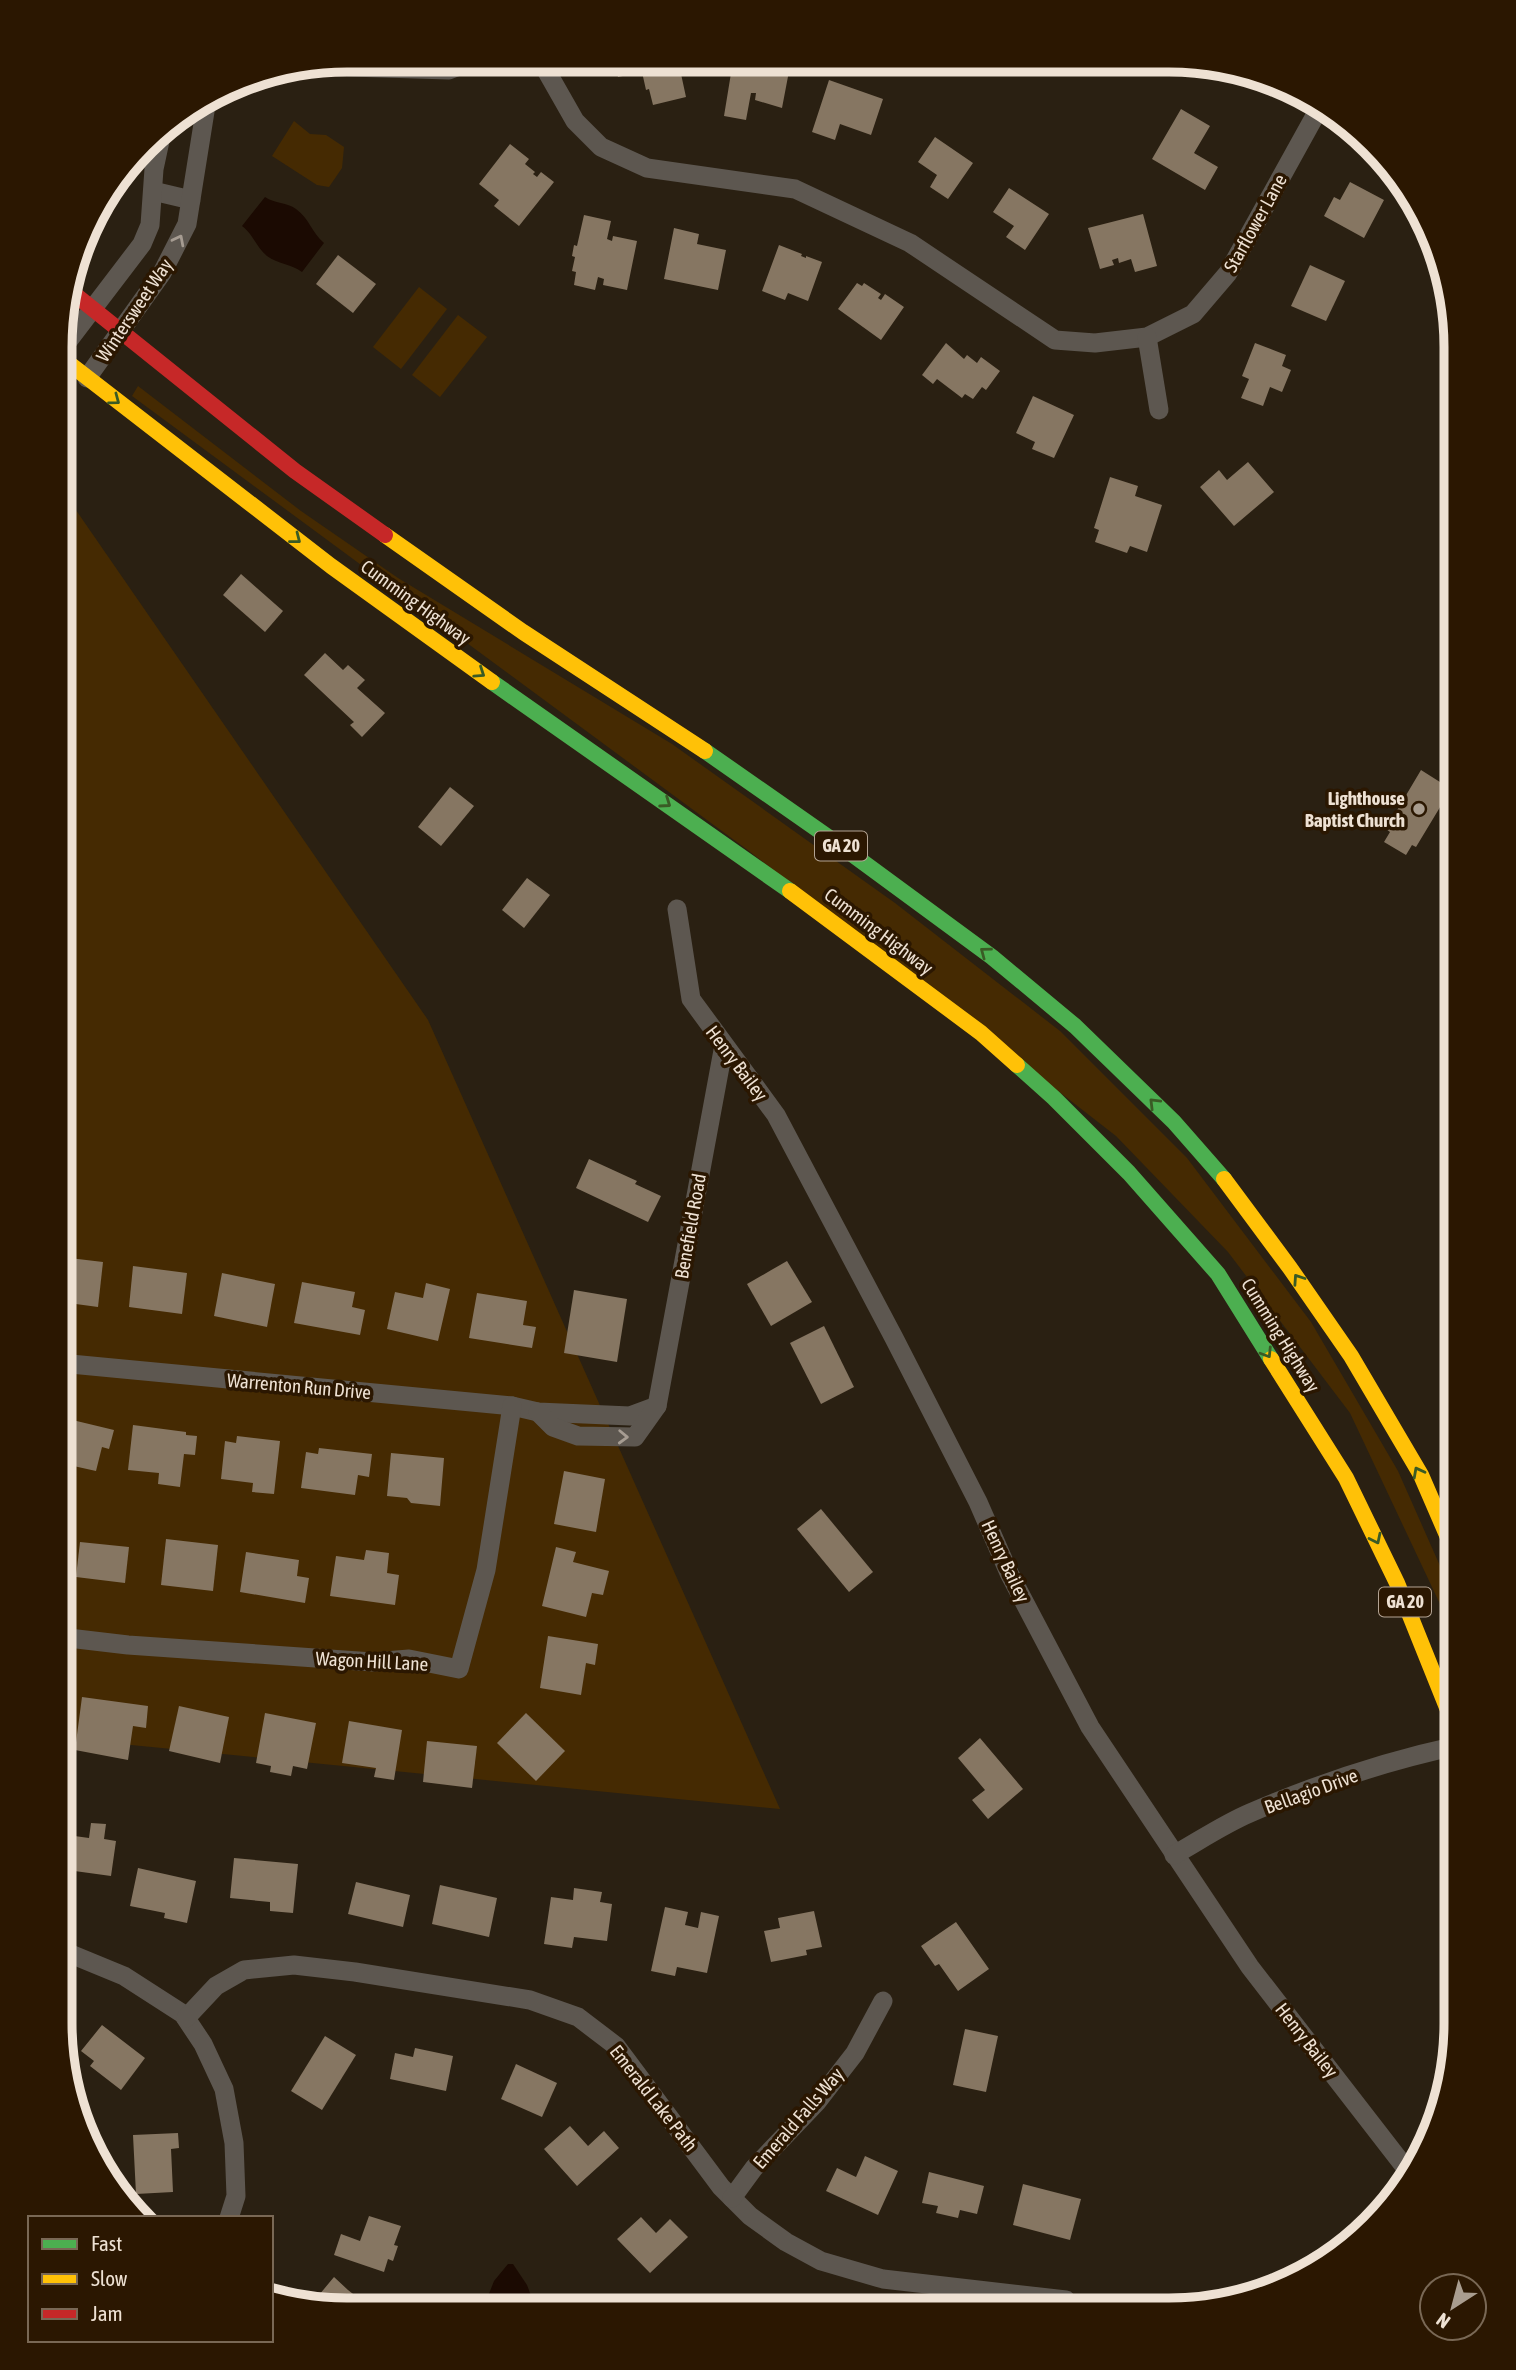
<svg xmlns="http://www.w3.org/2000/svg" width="1516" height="2370" viewBox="0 0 1516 2370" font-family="'Asap Condensed',sans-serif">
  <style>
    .green { fill: #452a02 }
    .water { fill: #1b0a02 }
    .building { fill: #867662 }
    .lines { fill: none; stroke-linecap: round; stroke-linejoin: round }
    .street { stroke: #5d5750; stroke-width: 19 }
    .fast { stroke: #4caf50; stroke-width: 16 }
    .slow { stroke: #ffc107; stroke-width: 16 }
    .jam { stroke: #c62828; stroke-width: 16 }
    .oneway { stroke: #a69c92 }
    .oneway2 { stroke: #3a5b25 }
    .poi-dot { fill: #a99d8f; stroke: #2b1701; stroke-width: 2.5 }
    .labels { text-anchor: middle; stroke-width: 7; stroke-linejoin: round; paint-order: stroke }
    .shield { fill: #2b1701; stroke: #b4a494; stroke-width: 2 }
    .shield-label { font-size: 18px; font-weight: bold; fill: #eee1d3 }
    .street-label { font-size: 19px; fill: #eee1d3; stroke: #2b1701 }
    .poi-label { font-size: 19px; font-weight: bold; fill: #eee1d3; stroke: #2b1701; text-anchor: end }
    .rim { fill: none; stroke: #eee1d3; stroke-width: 9 }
  </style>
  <rect width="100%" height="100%" fill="#2a2012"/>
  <g class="green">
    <path d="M294 121 310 134 326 135 344 147 342 168 329 187 317 185 272 156Z"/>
    <path d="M419 287 447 309 401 369 373 347Z"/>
    <path d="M458 315 487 337 440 397 412 375Z"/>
    <path d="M138 386 301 511 398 578 672 744 895 903 1060 1031 1187 1158 1311 1322 1398 1471 1456 1602V1638L1350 1413 1228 1252 1116 1136 749 851 132 396Z"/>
    <path d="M69 500 428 1020 780 1809 60 1738 62 522Z"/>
  </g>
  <g class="water">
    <path d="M265 197C275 204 287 202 296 209 309 218 312 233 324 243L302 272C291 264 278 264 267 256 256 247 253 234 242 226Z"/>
    <path d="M508 2264H513L527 2285 536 2309H483L494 2281Z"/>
  </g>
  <g class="building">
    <path d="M614 60H678L686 97 653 105 649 89 646 90 642 72 618 77Z"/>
    <path d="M733 61H760L790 66 782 108 755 100 756 93H751L746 120 724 116Z"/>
    <path d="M829 80 883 99 871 135 840 124 835 140 812 132Z"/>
    <path d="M1181 109 1210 126 1194 153 1218 167 1205 190 1152 159Z"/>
    <path d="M935 137 973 163 948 199 930 187 937 175 918 162Z"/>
    <path d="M510 144 529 159 525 164 535 172 533 174 537 177 541 172 554 182 519 226 494 206 499 200 479 184Z"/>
    <path d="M1350 182 1384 200 1364 238 1324 216 1334 197 1340 200Z"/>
    <path d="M1009 188 1049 214 1025 250 1006 237 1014 226 993 212Z"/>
    <path d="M1143 214 1157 266 1135 272 1131 259 1119 263 1118 258 1112 260 1114 265 1100 269 1088 228Z"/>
    <path d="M584 215 611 221 607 239 612 241 613 236 637 241 627 290 603 285 604 279 598 277 595 290 574 285 576 272 572 271 575 257 572 256 574 245 577 246Z"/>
    <path d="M674 228 699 234 697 244 726 250 718 290 664 279Z"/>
    <path d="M779 245 802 254 801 256 806 258V256L822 262 808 301 788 293 785 300 762 291Z"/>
    <path d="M338 255 376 284 353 313 316 284Z"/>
    <path d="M1310 265 1345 281 1326 321 1291 306Z"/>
    <path d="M857 283 862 286 864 283 881 294 878 298 881 300 885 294 904 307 881 340 838 309Z"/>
    <path d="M946 343 964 359 967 355 977 363 981 357 1000 371 986 390 982 387 973 399 965 394 962 398 937 379 933 384 922 375Z"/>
    <path d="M1255 343 1286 355 1282 366 1291 370 1282 392 1270 387 1263 406 1241 398 1249 379 1242 376Z"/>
    <path d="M1033 396 1074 415 1054 458 1032 449 1035 442 1016 433Z"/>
    <path d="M1248 462 1274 492 1234 526 1200 487 1219 470 1227 480Z"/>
    <path d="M1110 477 1138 486 1135 496 1162 505 1147 552 1130 546 1127 553 1095 542 1099 530 1094 528Z"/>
    <path d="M241 574 283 611 265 632 223 595Z"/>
    <path d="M325 653 343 670 348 665 365 680 357 688 385 713 362 737 350 725 354 722 304 675Z"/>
    <path d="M1421 770 1451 789 1416 847 1412 845 1406 855 1384 842 1390 832 1386 829Z"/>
    <path d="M450 787 474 806 441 846 418 827Z"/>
    <path d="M527 878 550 895 524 928 502 910Z"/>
    <path d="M589 1159 637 1181 635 1184 661 1196 648 1222 576 1188Z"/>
    <path d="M61 1257 103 1262 98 1307 61 1302Z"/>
    <path d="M787 1261 812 1302 771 1326 747 1284Z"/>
    <path d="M133 1266 187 1273 182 1314 129 1307Z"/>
    <path d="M222 1273 275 1284 267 1327 214 1316Z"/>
    <path d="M302 1282 355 1292 352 1307 365 1310 360 1335 294 1323Z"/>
    <path d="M426 1283 450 1289 438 1341 387 1329 395 1292 423 1298Z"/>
    <path d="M574 1290 627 1299 617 1362 564 1353Z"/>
    <path d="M477 1293 527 1301 523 1325 536 1327 532 1348 469 1338Z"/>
    <path d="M824 1326 854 1387 821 1404 790 1343Z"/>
    <path d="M60 1417 114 1430 109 1449 102 1447 96 1471 60 1463Z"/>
    <path d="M133 1425 186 1432V1435L197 1436 195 1455 184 1454 180 1487 158 1484 159 1473 128 1470Z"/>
    <path d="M237 1436 280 1441 274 1494 252 1492 253 1483 221 1479 225 1441 236 1443Z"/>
    <path d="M319 1448 372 1454 369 1477 358 1475 355 1495 301 1488 306 1452 318 1454Z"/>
    <path d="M391 1453 444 1458 440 1506 411 1503 407 1498 387 1496Z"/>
    <path d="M564 1471 605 1479 596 1532 554 1524Z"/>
    <path d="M821 1509 873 1572 849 1592 797 1529Z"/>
    <path d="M166 1539 218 1545 213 1591 161 1585Z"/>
    <path d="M80 1542 129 1547 125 1583 76 1577Z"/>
    <path d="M556 1547 576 1552 573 1562 609 1571 603 1595 592 1593 586 1617 542 1606Z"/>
    <path d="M366 1550 389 1553 387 1573 399 1575 395 1605 330 1596 336 1556 364 1560Z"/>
    <path d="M246 1552 299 1560 297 1576 309 1578 305 1603 240 1592Z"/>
    <path d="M548 1636 598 1644 595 1665 586 1663 581 1695 540 1688Z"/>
    <path d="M82 1697 148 1706 146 1728 133 1726 128 1760 75 1750Z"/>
    <path d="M179 1706 229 1717 220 1763 169 1751Z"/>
    <path d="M265 1713 316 1723 307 1769 293 1766 291 1776 270 1772 271 1766 256 1763Z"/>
    <path d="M526 1713 565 1751 536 1781 497 1743Z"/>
    <path d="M349 1721 402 1730 394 1780 374 1777 376 1768 342 1763Z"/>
    <path d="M980 1738 1023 1789 988 1819 972 1800 985 1790 958 1758Z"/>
    <path d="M427 1741 477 1746 472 1788 423 1782Z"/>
    <path d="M91 1823 106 1824 104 1839 116 1841 111 1876 60 1869V1834L89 1838Z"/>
    <path d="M234 1858 298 1864 293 1913 270 1911V1902L230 1898Z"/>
    <path d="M138 1868 196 1881 187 1923 164 1918 165 1913 130 1906Z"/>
    <path d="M356 1882 410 1895 403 1927 348 1914Z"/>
    <path d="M440 1885 497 1898 489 1937 432 1924Z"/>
    <path d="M574 1888 602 1892 600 1902 612 1904 607 1941 574 1937 572 1948 544 1944 551 1897 573 1900Z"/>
    <path d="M665 1907 688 1912 685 1925 698 1928 701 1912 719 1916 707 1973 677 1967 675 1976 651 1971Z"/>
    <path d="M814 1911 822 1947 806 1950 807 1955 771 1962 764 1931 780 1928 778 1918Z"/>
    <path d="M956 1922 989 1969 958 1991 939 1964 935 1966 921 1946Z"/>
    <path d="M102 2025 145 2058 121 2090 90 2066 94 2061 81 2051Z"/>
    <path d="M965 2029 998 2036 986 2092 953 2085Z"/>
    <path d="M325 2036 356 2055 322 2110 291 2091Z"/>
    <path d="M415 2048 453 2056 446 2091 390 2079 395 2053 413 2057Z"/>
    <path d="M516 2064 557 2083 542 2117 501 2099Z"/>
    <path d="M570 2126 588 2146 604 2131 619 2148 577 2186 544 2149Z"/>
    <path d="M178 2133 179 2148 171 2149 173 2192 136 2194 133 2135Z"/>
    <path d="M865 2156 898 2171 878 2215 826 2191 837 2168 856 2177Z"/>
    <path d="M929 2172 984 2186 977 2214 960 2210 958 2218 936 2213 938 2206 922 2203Z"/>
    <path d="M1023 2184 1081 2199 1070 2240 1013 2225Z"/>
    <path d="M369 2216 401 2226 394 2245 398 2246 393 2261 388 2259 384 2272 334 2255 341 2234 360 2241Z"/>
    <path d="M641 2217 656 2233 670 2219 688 2237 650 2273 617 2239Z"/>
    <path d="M334 2277 348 2290 371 2308H321L326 2301 319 2295Z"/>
    <path d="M738 2302 753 2309H735Z"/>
  </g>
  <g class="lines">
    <g class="street">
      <path d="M546 60V70L575 121 601 147 647 168 795 189 910 243 1055 340 1095 343 1147 337 1193 314 1228 273 1321 105"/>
      <path d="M316 66 449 70 475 60"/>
      <path d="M153 191 191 200"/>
      <path d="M1147 337 1159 410"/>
      <path d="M62 349 142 244 150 225 154 169 163 127"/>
      <path d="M87 378 162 273 187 224 207 99"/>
      <path d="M677 909 691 999 776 1115 894 1338 978 1502 1009 1573 1090 1727 1250 1967 1411 2175"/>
      <path d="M60 1363 512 1406 538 1412 630 1416 657 1406"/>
      <path d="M538 1412 553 1427 578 1436 635 1437 657 1406 724 1045"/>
      <path d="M60 1637 128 1645 373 1662 409 1659 459 1669 486 1570 512 1406"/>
      <path d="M1174 1855C1199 1841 1224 1824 1250 1813 1315 1785 1386 1761 1456 1746"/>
      <path d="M60 1953 73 1955 124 1976 183 2014 203 2044 224 2089 234 2143 236 2196 229 2218"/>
      <path d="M186 2018 216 1986 244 1970 294 1965 355 1972 530 2000 578 2017 616 2046 721 2187 750 2216 786 2242 821 2261 883 2279 1066 2300"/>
      <path d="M732 2198 754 2168 817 2102 855 2053 883 2001"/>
    </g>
    <g class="fast">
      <path d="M492 682 790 891"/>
      <path d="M705 751 841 846 992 957 1075 1026 1174 1122 1224 1179"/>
      <path d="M1017 1065 1054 1098 1129 1173 1218 1274 1271 1359"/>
    </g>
    <g class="slow">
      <path d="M62 358 331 566 492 682"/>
      <path d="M385 535 523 632 705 751"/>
      <path d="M790 891 981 1033 1017 1065"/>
      <path d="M1224 1179 1290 1268 1351 1356 1421 1475 1456 1556"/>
      <path d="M1271 1359 1346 1478 1397 1583 1456 1730"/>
    </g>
    <path class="jam" d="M68 289 295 471 385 535"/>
  </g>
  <defs><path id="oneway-chevron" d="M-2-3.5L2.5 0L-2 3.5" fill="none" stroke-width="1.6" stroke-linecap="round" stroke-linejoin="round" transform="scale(1.75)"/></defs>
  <g class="oneway">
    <use href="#oneway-chevron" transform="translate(179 240) rotate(-63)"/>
    <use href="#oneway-chevron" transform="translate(623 1437) rotate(2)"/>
  </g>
  <g class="oneway2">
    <use href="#oneway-chevron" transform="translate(115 400) rotate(37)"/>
    <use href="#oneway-chevron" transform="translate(296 539) rotate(38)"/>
    <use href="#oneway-chevron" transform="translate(480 673) rotate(34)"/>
    <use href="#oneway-chevron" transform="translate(666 803) rotate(35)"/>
    <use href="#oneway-chevron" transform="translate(985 952) rotate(-143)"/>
    <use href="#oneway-chevron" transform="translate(1154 1103) rotate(-135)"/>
    <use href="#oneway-chevron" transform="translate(1298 1279) rotate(-124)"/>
    <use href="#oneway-chevron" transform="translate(1267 1353) rotate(58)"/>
    <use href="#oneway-chevron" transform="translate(1418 1472) rotate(-118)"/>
    <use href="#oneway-chevron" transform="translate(1376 1539) rotate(64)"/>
  </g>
  <circle class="poi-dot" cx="1419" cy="809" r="7"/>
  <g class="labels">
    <g class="shield">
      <rect x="815" y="831.5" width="52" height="29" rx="5"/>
      <rect x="1379" y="1587.5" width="52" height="29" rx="5"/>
    </g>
    <g class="shield-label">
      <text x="841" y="852">GA 20</text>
      <text x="1405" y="1608">GA 20</text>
    </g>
    <g class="street-label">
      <text transform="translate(1255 223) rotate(-61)" y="7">Starflower Lane</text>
      <text transform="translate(134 310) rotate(-56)" y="7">Wintersweet Way</text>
      <text transform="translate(416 602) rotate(36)" y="7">Cumming Highway</text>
      <text transform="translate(879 931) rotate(37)" y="7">Cumming Highway</text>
      <text transform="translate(737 1063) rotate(53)" y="7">Henry Bailey</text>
      <text transform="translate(690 1226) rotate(-80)" y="7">Benefield Road</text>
      <text transform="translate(1281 1335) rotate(58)" y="7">Cumming Highway</text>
      <text transform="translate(299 1386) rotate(5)" y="7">Warrenton Run Drive</text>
      <text transform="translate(1006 1561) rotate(65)" y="7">Henry Bailey</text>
      <text transform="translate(372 1661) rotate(3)" y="7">Wagon Hill Lane</text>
      <text transform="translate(1311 1791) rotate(-20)" y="7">Bellagio Drive</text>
      <text transform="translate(1307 2040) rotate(52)" y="7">Henry Bailey</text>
      <text transform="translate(654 2098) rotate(52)" y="7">Emerald Lake Path</text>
      <text transform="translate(798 2118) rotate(-49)" y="7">Emerald Falls Way</text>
    </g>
    <g class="poi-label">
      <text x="1405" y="805">Lighthouse<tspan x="1405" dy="22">Baptist Church</tspan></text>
    </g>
  </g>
  <path d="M0 0H1516V2370H0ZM347 72H1169A275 275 0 0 1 1444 347V2023A275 275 0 0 1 1169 2298H347A275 275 0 0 1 72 2023V347A275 275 0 0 1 347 72Z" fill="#2b1701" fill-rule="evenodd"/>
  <path class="rim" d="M347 72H1169A275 275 0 0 1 1444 347V2023A275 275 0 0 1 1169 2298H347A275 275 0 0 1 72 2023V347A275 275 0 0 1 347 72Z"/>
  <rect x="28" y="2216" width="245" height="126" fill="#2b1701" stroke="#796855" stroke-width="2"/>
  <rect x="42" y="2239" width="35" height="10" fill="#4caf50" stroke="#796855" stroke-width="2"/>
  <text x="91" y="2251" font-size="21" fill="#eee1d3">Fast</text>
  <rect x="42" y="2274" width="35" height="10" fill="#ffc107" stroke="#796855" stroke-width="2"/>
  <text x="91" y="2286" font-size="21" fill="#eee1d3">Slow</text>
  <rect x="42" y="2309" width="35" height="10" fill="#c62828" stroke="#796855" stroke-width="2"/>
  <text x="91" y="2321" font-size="21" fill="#eee1d3">Jam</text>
  <g transform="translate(1453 2307) rotate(216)"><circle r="33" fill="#2b1701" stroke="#796855" stroke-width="2"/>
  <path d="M0-5L12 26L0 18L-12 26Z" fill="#a99d8f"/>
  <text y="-10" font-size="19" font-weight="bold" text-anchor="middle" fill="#eee1d3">N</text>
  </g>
</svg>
